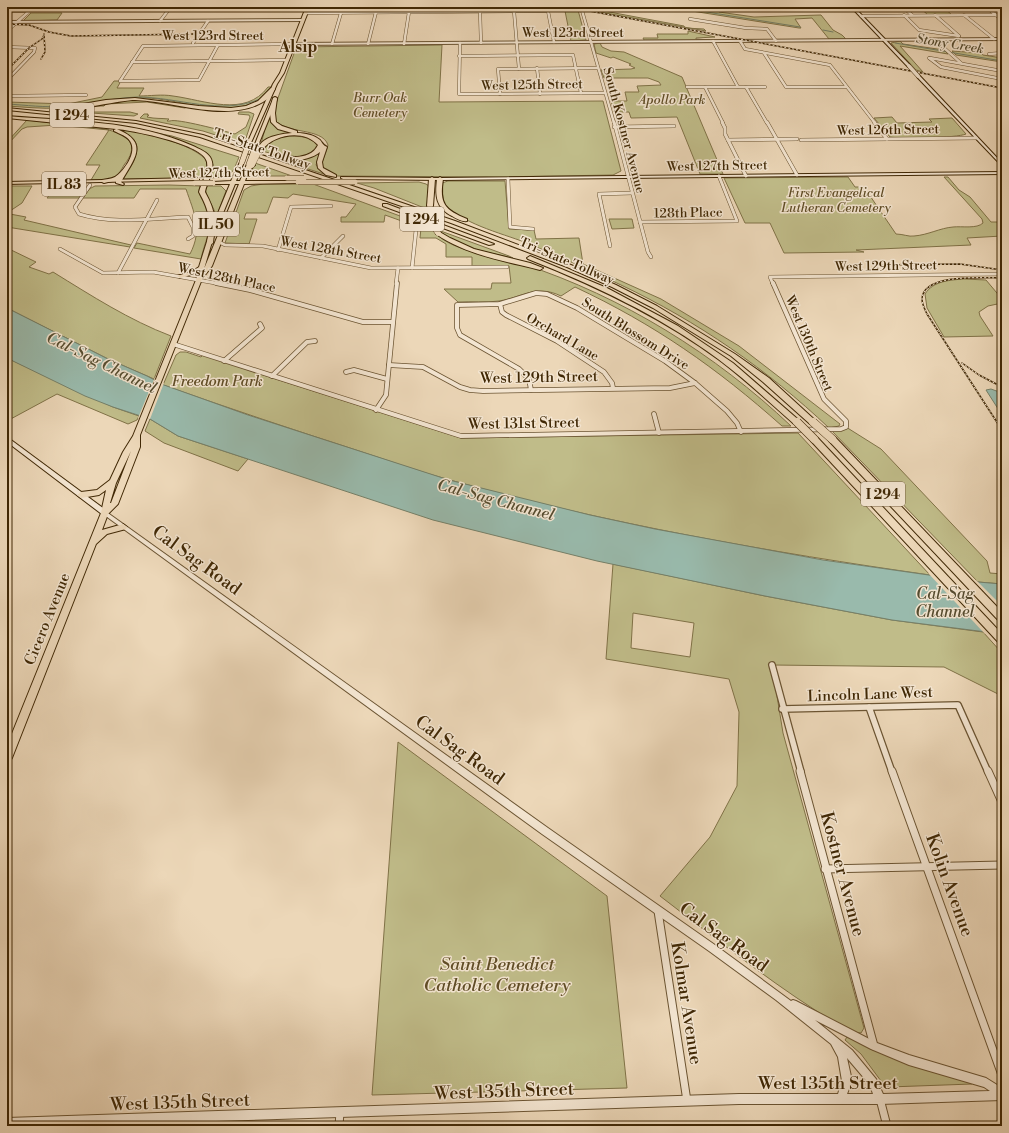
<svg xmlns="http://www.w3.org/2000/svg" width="1009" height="1133" viewBox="0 0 1009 1133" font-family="'Libre Bodoni',serif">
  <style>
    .green { fill: #c0bc89; stroke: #807247; fill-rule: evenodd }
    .water { fill: #99baac; stroke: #758069 }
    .pier { fill: #ecd7b8 }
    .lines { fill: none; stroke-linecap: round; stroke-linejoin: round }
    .stream { stroke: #758069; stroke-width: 1 }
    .minor-far4-casing { stroke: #6b5432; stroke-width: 3.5 }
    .minor-far3-casing { stroke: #6b5432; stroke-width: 4 }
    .minor-far2-casing { stroke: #6b5432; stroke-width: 5.5 }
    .minor-far1-casing { stroke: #6b5432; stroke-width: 8 }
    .minor-casing { stroke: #6b5432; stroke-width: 9 }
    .tertiary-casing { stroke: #6b5432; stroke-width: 2 }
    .secondary-casing { stroke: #402805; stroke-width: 2 }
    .primary-casing { stroke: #402805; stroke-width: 2 }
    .motorway-casing { stroke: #402805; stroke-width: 2 }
    .minor-far4 { stroke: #f3e5d1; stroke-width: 2.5 }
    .minor-far3 { stroke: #f3e5d1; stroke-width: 3 }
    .minor-far2 { stroke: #f3e5d1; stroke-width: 4 }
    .minor-far1 { stroke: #f3e5d1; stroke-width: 5.5 }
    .minor { stroke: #f3e5d1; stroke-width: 7 }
    .tertiary { fill: #f3e5d1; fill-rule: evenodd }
    .secondary { fill: #f3e5d1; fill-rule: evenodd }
    .primary { fill: #ecd7b8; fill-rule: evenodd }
    .motorway { fill: #ecd7b8; fill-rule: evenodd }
    .rail-casing { stroke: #402805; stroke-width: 1.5 }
    .rail { stroke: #f3e5d1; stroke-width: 1; stroke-dasharray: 2; stroke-linecap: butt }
    .secondary-bridge-casing { stroke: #402805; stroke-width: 4.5; stroke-linecap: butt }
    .primary-bridge-casing { stroke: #402805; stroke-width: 6; stroke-linecap: butt }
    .motorway-bridge-far1-casing { stroke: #402805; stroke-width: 6; stroke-linecap: butt }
    .motorway-bridge-casing { stroke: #402805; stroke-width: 9; stroke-linecap: butt }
    .secondary-bridge { stroke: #f3e5d1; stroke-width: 3.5 }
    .primary-bridge { stroke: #ecd7b8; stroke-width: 5 }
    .motorway-bridge-far1 { stroke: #ecd7b8; stroke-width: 5.5 }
    .motorway-bridge { stroke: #ecd7b8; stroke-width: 8 }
    .labels { text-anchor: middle; stroke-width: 3; stroke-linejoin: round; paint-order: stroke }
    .far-street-label { font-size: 13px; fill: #402805; stroke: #f3e5d1 }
    .far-water-label { font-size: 13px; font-style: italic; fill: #564c2f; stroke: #f3e5d1 }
    .far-park-label { font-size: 13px; font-style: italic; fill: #604d26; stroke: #f3e5d1 }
    .shield { fill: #f3e5d1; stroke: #766142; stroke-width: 1 }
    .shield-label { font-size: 14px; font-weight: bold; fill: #402805 }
    .street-label { font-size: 15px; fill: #402805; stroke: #f3e5d1 }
    .park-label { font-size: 15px; font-style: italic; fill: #604d26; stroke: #f3e5d1 }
    .far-district-label { font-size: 16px; font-weight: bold; fill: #402805; stroke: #f3e5d1 }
    .water-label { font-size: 16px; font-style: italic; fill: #564c2f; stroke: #f3e5d1 }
    .near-street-label { font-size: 18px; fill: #402805; stroke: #f3e5d1 }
    .near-park-label { font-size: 18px; font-style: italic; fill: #604d26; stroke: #f3e5d1 }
  </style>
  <rect width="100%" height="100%" fill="#ecd7b8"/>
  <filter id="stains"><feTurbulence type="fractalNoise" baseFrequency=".005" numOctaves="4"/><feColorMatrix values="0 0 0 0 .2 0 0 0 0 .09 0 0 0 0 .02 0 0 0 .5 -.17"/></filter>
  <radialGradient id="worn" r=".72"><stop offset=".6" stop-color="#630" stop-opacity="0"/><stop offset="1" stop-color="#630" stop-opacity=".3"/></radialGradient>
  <g class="green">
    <path d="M559 7 578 10 586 40 571 41 565 11H550L549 10H560Z"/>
    <path d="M582 7H606L604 11 684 26 685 28 704 29 706 31 594 11 583 9Z"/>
    <path d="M638 7H702L712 8 722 7 719 12 754 17 821 15 833 30 842 35 846 39H829L812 18 795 19 801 28H799L673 8Z"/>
    <path d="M919 7H943L952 15H928Z"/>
    <path d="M31 13H62L57 20 23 21Z"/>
    <path d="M688 31 715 37 696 38V39L710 40H644L643 38H658L657 34H688Z"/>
    <path d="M900 41 903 44 944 50 948 54 900 46 923 72 916 70 891 43Z"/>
    <path d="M600 43 602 47 611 51 624 52 682 77 723 174H700L677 117 631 118 629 112H614L611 101H627L625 92H639L637 86 661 85 659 82 648 78H604L601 70 631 69 635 68 629 65 631 64 613 57 611 58 596 53 594 44Z"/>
    <path d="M442 45 439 102 603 101 621 171 613 175 495 177 336 176C314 167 324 162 328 145 322 127 286 135 274 119V109L296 48 298 47Z"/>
    <path d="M952 51 981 53 983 55 1002 58V62L956 55Z"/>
    <path d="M114 81H121L117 88H144L139 96C150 96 162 94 173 96 204 100 245 118 268 87H271C261 101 257 104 239 107 210 113 177 99 146 98 116 98 88 106 59 108 42 109 24 107 7 106V102L68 104 102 97Z"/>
    <path d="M131 100 162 101 188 106 185 108 147 102 106 104 104 106H95L88 109 91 112H130L138 114 134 116 49 110Z"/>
    <path d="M239 112H249L254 114 244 144 203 131 140 118 144 114H148L147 115H149L147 117C156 119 160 118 169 119L167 121H170C176 118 224 131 235 134L246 127 250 117 249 115 238 114Z"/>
    <path d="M268 117 276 127 302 134H288L261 144Z"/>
    <path d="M892 117 897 123 932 122 929 119 952 118 966 134C957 138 901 139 890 137L874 118Z"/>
    <path d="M27 120C41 122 56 123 70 125 92 127 153 129 124 165 122 169 118 175 115 177 109 181 98 180 91 180L100 165H86L109 130 57 125 27 127 22 129 7 145V142Z"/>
    <path d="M125 127 172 136 239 157C231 177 231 177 209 178L213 164 205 153 148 132Z"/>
    <path d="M114 129C133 128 199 145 207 162L208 169 204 178 123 179C124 175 128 170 131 166 143 144 136 136 114 129Z"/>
    <path d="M283 136C295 136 309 135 318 145V148C302 163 281 156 262 151L270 141Z"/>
    <path d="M321 151 316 165 321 171 330 176 280 160H295Z"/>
    <path d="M255 163 292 176H256L252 170Z"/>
    <path d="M848 177 855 187H864L896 234C903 234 909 237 914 236 928 235 940 228 953 227 962 226 977 229 983 223L982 219 944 177H948L959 190 970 197 991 222H1002V236L967 238 971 245 856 250 864 252 784 253 770 223H745L724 178Z"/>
    <path d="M448 181H505L509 229 534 230 536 239 579 238 583 264 661 299 739 346 840 424 839 426 829 428C768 370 697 321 621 285 590 270 558 256 527 243 498 232 462 224 441 201L442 183Z"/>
    <path d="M419 182 426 184 429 186 427 209 374 188 357 183Z"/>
    <path d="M263 184H313L430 227C448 253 495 255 523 264 623 297 715 354 791 426H782C717 368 654 324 575 287L561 296C536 284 523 297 499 301 486 303 471 301 458 302L444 289H491L492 283H511L509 266H472V257H446V244L436 238H420L421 228 385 215 384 222H341V217H346L356 204 293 194 288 198 273 197 267 213H246L244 219H257L249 244 225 243 244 190 251 186Z"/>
    <path d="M169 185 200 186C196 196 207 203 209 212 213 229 204 243 201 259L134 248 137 243 190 254C203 229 194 213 186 189H140L134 198H83L89 189 95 186Z"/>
    <path d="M7 186H32L22 203 10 211V214L26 217 24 220 131 245 130 247 7 227Z"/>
    <path d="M57 186H83L86 187 79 198H47Z"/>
    <path d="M205 186H221L226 191 216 218C215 206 205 198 205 186Z"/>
    <path d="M609 219H632L634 228 612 229Z"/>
    <path d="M438 230 509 256 513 258C487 252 458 248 438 230Z"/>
    <path d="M7 248 36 262 29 267 49 274 53 272C92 296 129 320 171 336L154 379 108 359 7 308Z"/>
    <path d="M964 279 986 280 1002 299V303L988 306 979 312 980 316 993 336 944 337 927 308 925 294C933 281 950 280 964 279Z"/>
    <path d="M180 352H186L201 357 204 354 257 373 461 438 798 433 930 575C769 552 608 524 450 480 420 472 390 461 359 451 294 430 228 408 163 385L176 355Z"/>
    <path d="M7 358 113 407 139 416 137 420 128 424 57 394 7 421Z"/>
    <path d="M150 419 178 436 248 459 238 471 164 443 145 431Z"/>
    <path d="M846 427 881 449 987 561 990 573 1002 574V584L978 582 830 429Z"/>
    <path d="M613 564 765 596 892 620 983 632 1002 653V696L944 667 772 665 783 733 864 1028 861 1033C848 1033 826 1017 815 1010 761 975 711 935 660 896L710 837 737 786 739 712 729 679 606 659ZM633 613 694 623 690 657 631 648Z"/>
    <path d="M398 742 607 896 627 1088 372 1095Z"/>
    <path d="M847 1037 912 1066 970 1080 972 1084 889 1087 881 1081 861 1054 845 1040Z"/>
  </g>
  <g class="water">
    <path d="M7 308 108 359 147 376 164 385 248 415 449 480 590 515 655 529 823 560 978 582 1002 584V634L892 620 765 596 597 561 433 520 178 436 150 419 113 407 85 396 15 362 7 358Z"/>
    <path d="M991 389 1002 393V415L986 390Z"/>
  </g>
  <g class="pier">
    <path d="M155 377 164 383 150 419 138 418Z"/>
    <path d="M928 573 976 580 1002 606V636L985 634Z"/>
  </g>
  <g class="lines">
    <g class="stream">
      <path d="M664 7 688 9 800 27"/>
      <path d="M823 30 833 32"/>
      <path d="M895 43 1002 61"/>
      <path d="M263 97 268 90"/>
      <path d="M7 104C26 105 45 108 65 106 89 104 113 98 137 97 179 97 220 116 260 99"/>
    </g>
    <defs>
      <g id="minor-far4">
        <path d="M535 7 544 9"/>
        <path d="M581 7 614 123"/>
        <path d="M737 7 756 10 769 9 768 7"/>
        <path d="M903 7 912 15"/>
        <path d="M986 7 1002 20"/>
        <path d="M202 9 308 8"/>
        <path d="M64 10 169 9"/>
        <path d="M7 11H29"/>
        <path d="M514 11 519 69"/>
        <path d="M548 11 554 42"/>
        <path d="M480 12 481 43"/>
        <path d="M306 13 548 11"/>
        <path d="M904 15 919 30 959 36"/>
        <path d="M935 15 959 36"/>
        <path d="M964 15 994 39"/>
        <path d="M861 16 996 15"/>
        <path d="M690 19 746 28 767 29 776 41"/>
        <path d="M160 21 170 8"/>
        <path d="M7 31 34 7"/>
        <path d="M935 40 961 63"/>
        <path d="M713 41 738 87"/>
        <path d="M740 41 745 49 830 65 875 123"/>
        <path d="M193 43 208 21"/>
        <path d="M460 43 459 94 605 93"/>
        <path d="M332 44 341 13"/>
        <path d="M368 44 376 12"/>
        <path d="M404 44 409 12"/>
        <path d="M7 47 35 48 34 52 7 80"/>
        <path d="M764 53 786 87H846"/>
        <path d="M989 54 1002 53"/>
        <path d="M459 56 573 55 581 93"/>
        <path d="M929 58 941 67 1002 79"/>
        <path d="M930 58 1002 71"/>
        <path d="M132 62 287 60"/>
        <path d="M537 68 540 94"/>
        <path d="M120 81 143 46 293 44"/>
        <path d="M120 81 199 80 218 45"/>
        <path d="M687 87H765"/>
        <path d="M705 87 723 123"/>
        <path d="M746 87 767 123"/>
        <path d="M500 94 498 69 598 68"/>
        <path d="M7 96 86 95"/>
      </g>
      <g id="minor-far3">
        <path d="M614 122 648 252 651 257"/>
        <path d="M722 122 725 128V134L746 176"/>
        <path d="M767 122 797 175"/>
        <path d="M874 122 887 139"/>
        <path d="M614 127 674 126"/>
        <path d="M728 140 797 139"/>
        <path d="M801 140 976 138"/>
        <path d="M508 179 510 227 533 229"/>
        <path d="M90 185 75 207 79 214C114 225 152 218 188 217L193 227V236L188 239"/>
        <path d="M640 222 737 221 719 176"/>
        <path d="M219 242 225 245 263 246 371 268 507 267"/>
        <path d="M610 246 599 194 632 193"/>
        <path d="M60 249 103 273 153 272 221 284"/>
        <path d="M278 250 291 207 331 206"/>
        <path d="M321 258 343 236"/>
        <path d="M412 268 416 230"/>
        <path d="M118 273 157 200"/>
        <path d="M396 284 398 268"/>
        <path d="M773 284 770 277 1002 274"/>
      </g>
      <g id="minor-far2">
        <path d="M216 283 250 290 363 322H392"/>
        <path d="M500 304 502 312 506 315 557 341 604 372 612 383 613 388"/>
        <path d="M173 344 461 436 841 429 846 427V421L824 399 773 283"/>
        <path d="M224 361 262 328 260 324"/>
        <path d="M389 365 423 367 460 387 470 390 483 391 670 388 695 383"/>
        <path d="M346 372 354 370 387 379"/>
        <path d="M272 376 307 342 315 341"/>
        <path d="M531 390 529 379 519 369 460 335 457 328V305L500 304 536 293 547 294 577 308 665 361 695 383 727 411 737 423 741 432"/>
        <path d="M376 410 386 395 397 283"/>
        <path d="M654 414 659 433"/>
      </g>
      <g id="minor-far1">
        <path d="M772 665 801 772"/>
        <path d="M869 707 892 772"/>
        <path d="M782 709 958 705 988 772"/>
      </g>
      <g id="minor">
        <path d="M800 771 874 1046"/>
        <path d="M892 771 1002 1075"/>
        <path d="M988 771 1002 802"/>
        <path d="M825 869 1002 865"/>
        <path d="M658 911 687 1101"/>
        <path d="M880 1099 887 1126"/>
        <path d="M339 1126 340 1112"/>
      </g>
      <g id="tertiary">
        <path d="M304 19 303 21 7 23V21Z"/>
        <path d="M1002 38V40L293 45 292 44 293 43Z"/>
        <path d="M105 511 548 828 715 945 791 1001 793 1000 796 1001 877 1043 909 1055 986 1078 1002 1088V1100L880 1104H739L60 1126H7V1118L739 1094H838L842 1081 838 1057 831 1044 776 1000 709 951 542 834 103 514 102 513 103 512ZM815 1020 871 1049 909 1065 984 1087 990 1091 883 1094 876 1079 852 1050ZM847 1058 870 1085 873 1094H847L852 1081Z"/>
      </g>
      <g id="secondary">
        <path d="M851 7H854L910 65V67H908Z"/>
        <path d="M917 75H919L1002 163V166L917 77Z"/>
        <path d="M1002 172V174L440 180 438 179 440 178Z"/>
        <path d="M7 437 107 511 108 513 107 515H103L7 442Z"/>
      </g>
      <g id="primary">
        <path d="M306 7H310L284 73 277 84 250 145 246 146 273 84 280 73Z"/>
        <path d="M275 98 277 99 257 148 253 149 273 99Z"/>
        <path d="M242 161 244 162 236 181H240L247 164 249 163 251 164 245 181H298L300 182 298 183 244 184 212 266 202 279 140 435V447L118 504 108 514 102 530 123 524 127 527 126 529 107 534 96 544 12 758 10 761 7 762V746L101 513 106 490 99 495 81 498 77 495 81 492 97 490 110 480 123 452 133 436 196 280 198 273 180 278 177 276 193 271 199 267 209 235 230 184H213L211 183 213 182 231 181 240 162ZM235 184H239L204 269 214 235ZM131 451 111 503H110L116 483Z"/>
        <path d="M341 177 440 178 442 179 440 180 343 179 341 178Z"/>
        <path d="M199 178V180H197L7 184V182Z"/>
      </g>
      <g id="motorway">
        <path d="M271 88 275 89C272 94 268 99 263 102 228 123 173 101 135 100 120 100 62 114 54 109L106 100 135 98 199 106 231 108 246 106 258 101Z"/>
        <path d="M275 97 277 98 275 113 276 122 282 126 297 131V133C305 133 314 135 320 140 323 144 323 145 327 147L322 162 323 168 336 175V177L326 175 318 168 317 162 320 152C309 161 286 164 273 156L276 154C290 158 311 160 318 145 304 129 274 134 262 150H258C260 137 280 134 292 133L278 129 271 122 270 113 273 98Z"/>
        <path d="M7 108 136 121 203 135 455 221 571 265 616 285 657 306 735 354 769 378 817 422 813 424H810L763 382 731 356 653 308 612 287 567 267 451 223 200 137 136 123 7 110Z"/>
        <path d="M7 116C68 121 136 120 193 146 199 149 206 151 210 157 217 168 207 181 205 192 216 212 216 221 213 243L210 245 207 243C211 221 210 212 199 192 201 183 209 172 207 162 204 144 134 131 117 129 150 143 134 159 121 182L124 184 123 185 116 183V180L104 183 102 182V180C106 179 111 179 115 177 124 171 138 152 130 141 127 136 120 134 114 131V130L116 129 7 118Z"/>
        <path d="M250 164 255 165 249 171H245V169Z"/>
        <path d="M432 177 435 179 433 206 430 208 427 206 429 179Z"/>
        <path d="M440 177 443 179C439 204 445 210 467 219V221C462 222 457 219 452 216 436 208 435 196 437 179Z"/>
        <path d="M383 204H387L494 244 489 245 383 206Z"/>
        <path d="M438 231 450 238 474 249 530 263 543 268 540 270C505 261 466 255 436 234V232Z"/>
        <path d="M530 256 607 288 678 326 733 363 801 422 797 424H794C769 402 745 379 718 359 660 316 594 285 528 259L527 258Z"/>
        <path d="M814 436 817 437 1002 634V644L999 643 811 441 810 439 811 437Z"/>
        <path d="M832 436 835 437 1002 612V622L999 621 829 441 828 439 829 437Z"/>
      </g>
    </defs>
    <use href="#minor-far4" class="minor-far4-casing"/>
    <use href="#minor-far3" class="minor-far3-casing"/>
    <use href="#minor-far2" class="minor-far2-casing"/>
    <use href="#minor-far1" class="minor-far1-casing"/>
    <use href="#minor" class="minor-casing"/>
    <use href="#tertiary" class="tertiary-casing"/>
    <use href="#secondary" class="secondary-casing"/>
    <use href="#primary" class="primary-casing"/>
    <use href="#motorway" class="motorway-casing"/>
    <use href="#minor-far4" class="minor-far4"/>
    <use href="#minor-far3" class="minor-far3"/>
    <use href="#minor-far2" class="minor-far2"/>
    <use href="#minor-far1" class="minor-far1"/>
    <use href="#minor" class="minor"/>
    <use href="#tertiary" class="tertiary"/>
    <use href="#secondary" class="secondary"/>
    <use href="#primary" class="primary"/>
    <use href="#motorway" class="motorway"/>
    <defs>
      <g id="rail">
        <path d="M568 7 1002 88"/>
        <path d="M7 24 29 25 49 32 71 36 193 34"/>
        <path d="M41 59 45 52 44 34"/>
        <path d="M7 70 30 47 42 39 44 35"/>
        <path d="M876 265 960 264 1002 270"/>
        <path d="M1002 278C984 278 923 273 922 299 922 304 925 310 927 314L1002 430"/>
        <path d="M962 363 979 375 1002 387"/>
      </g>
    </defs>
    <use href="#rail" class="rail-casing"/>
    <use href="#rail" class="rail"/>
    <defs>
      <path id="secondary-bridge" d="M909 66 918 76"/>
      <g id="primary-bridge">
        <path d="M242 162 248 145"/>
        <path d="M249 164 255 148"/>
        <path d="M287 178H304"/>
        <path d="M298 182H355"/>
        <path d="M195 183H213"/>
      </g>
      <g id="motorway-bridge-far1">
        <path d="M252 165 260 149"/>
        <path d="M430 206 429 220 438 233"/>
      </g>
      <g id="motorway-bridge">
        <path d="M797 422 814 439"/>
        <path d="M813 422 832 439"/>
      </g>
    </defs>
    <use href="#secondary-bridge" class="secondary-bridge-casing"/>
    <use href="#primary-bridge" class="primary-bridge-casing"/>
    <use href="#motorway-bridge-far1" class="motorway-bridge-far1-casing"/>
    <use href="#motorway-bridge" class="motorway-bridge-casing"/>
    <use href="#secondary-bridge" class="secondary-bridge"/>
    <use href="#primary-bridge" class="primary-bridge"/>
    <use href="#motorway-bridge-far1" class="motorway-bridge-far1"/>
    <use href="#motorway-bridge" class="motorway-bridge"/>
  </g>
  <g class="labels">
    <g class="far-street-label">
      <text x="573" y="37">West 123rd Street</text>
      <text x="213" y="40">West 123rd Street</text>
      <text transform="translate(532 84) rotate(-1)" y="5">West 125th Street</text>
      <text transform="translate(888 129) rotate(-1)" y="5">West 126th Street</text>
      <text transform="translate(625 130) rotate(75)" y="5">South Kostner Avenue</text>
      <text transform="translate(262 148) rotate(19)" y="5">Tri-State Tollway</text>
      <text transform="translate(717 165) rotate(-1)" y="5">West 127th Street</text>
      <text transform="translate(219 172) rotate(-1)" y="5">West 127th Street</text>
      <text transform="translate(688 212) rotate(-1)" y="5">128th Place</text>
      <text transform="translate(331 249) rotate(10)" y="5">West 128th Street</text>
      <text transform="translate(567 260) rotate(23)" y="5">Tri-State Tollway</text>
      <text transform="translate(886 265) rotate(-1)" y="5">West 129th Street</text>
      <text transform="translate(227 277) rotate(12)" y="5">West 128th Place</text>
      <text transform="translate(636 333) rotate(32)" y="5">South Blossom Drive</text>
      <text transform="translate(563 336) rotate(30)" y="5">Orchard Lane</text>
      <text transform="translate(810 343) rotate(67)" y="5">West 130th Street</text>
    </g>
    <g class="far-water-label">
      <text transform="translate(950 43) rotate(9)" y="5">Stony Creek</text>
    </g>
    <g class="far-park-label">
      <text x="380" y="102">Burr Oak<tspan x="380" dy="15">Cemetery</tspan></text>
      <text x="672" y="104">Apollo Park</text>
      <text x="836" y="197">First Evangelical<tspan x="836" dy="15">Lutheran Cemetery</tspan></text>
    </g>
    <g class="shield">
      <rect x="50" y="103" width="44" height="24" rx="3"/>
      <rect x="42" y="172" width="44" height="24" rx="3"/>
      <rect x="400" y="207" width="44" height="24" rx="3"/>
      <rect x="193" y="212" width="46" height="24" rx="3"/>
      <rect x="861" y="482" width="44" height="24" rx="3"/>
    </g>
    <g class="shield-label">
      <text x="72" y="120">I 294</text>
      <text x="64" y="189">IL 83</text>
      <text x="422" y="224">I 294</text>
      <text x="216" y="229">IL 50</text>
      <text x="883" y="499">I 294</text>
    </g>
    <g class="street-label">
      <text transform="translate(539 377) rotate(-1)" y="5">West 129th Street</text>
      <text transform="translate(524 423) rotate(-1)" y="5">West 131st Street</text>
      <text transform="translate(47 619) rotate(-68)" y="5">Cicero Avenue</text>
      <text transform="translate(870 694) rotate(-2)" y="5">Lincoln Lane West</text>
    </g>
    <g class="park-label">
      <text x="217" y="386">Freedom Park</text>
    </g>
    <g class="far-district-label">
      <text x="298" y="52">Alsip</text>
    </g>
    <g class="water-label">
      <text transform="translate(102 362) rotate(26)" y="6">Cal-Sag Channel</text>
      <text transform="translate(496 499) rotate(15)" y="6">Cal-Sag Channel</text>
      <text x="945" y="599">Cal-Sag<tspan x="945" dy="18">Channel</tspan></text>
    </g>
    <g class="near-street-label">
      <text transform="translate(197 560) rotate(36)" y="6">Cal Sag Road</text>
      <text transform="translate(460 750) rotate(36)" y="6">Cal Sag Road</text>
      <text transform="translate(843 874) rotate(75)" y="6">Kostner Avenue</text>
      <text transform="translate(950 885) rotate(70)" y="6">Kolin Avenue</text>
      <text transform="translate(724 937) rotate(36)" y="6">Cal Sag Road</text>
      <text transform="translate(687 1003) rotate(81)" y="6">Kolmar Avenue</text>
      <text x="828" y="1089">West 135th Street</text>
      <text transform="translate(504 1091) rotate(-2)" y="6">West 135th Street</text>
      <text transform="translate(180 1102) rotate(-2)" y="6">West 135th Street</text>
    </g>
    <g class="near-park-label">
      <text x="497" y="970">Saint Benedict<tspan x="497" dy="21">Catholic Cemetery</tspan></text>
    </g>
  </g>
  <rect width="1009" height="1133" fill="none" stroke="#ecd7b8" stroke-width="24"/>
  <rect x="8" y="8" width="993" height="1117" fill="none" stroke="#402805" stroke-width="2"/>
  <rect x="12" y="12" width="985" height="1109" fill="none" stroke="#402805"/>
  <rect width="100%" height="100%" filter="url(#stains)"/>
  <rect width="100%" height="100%" fill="url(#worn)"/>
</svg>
